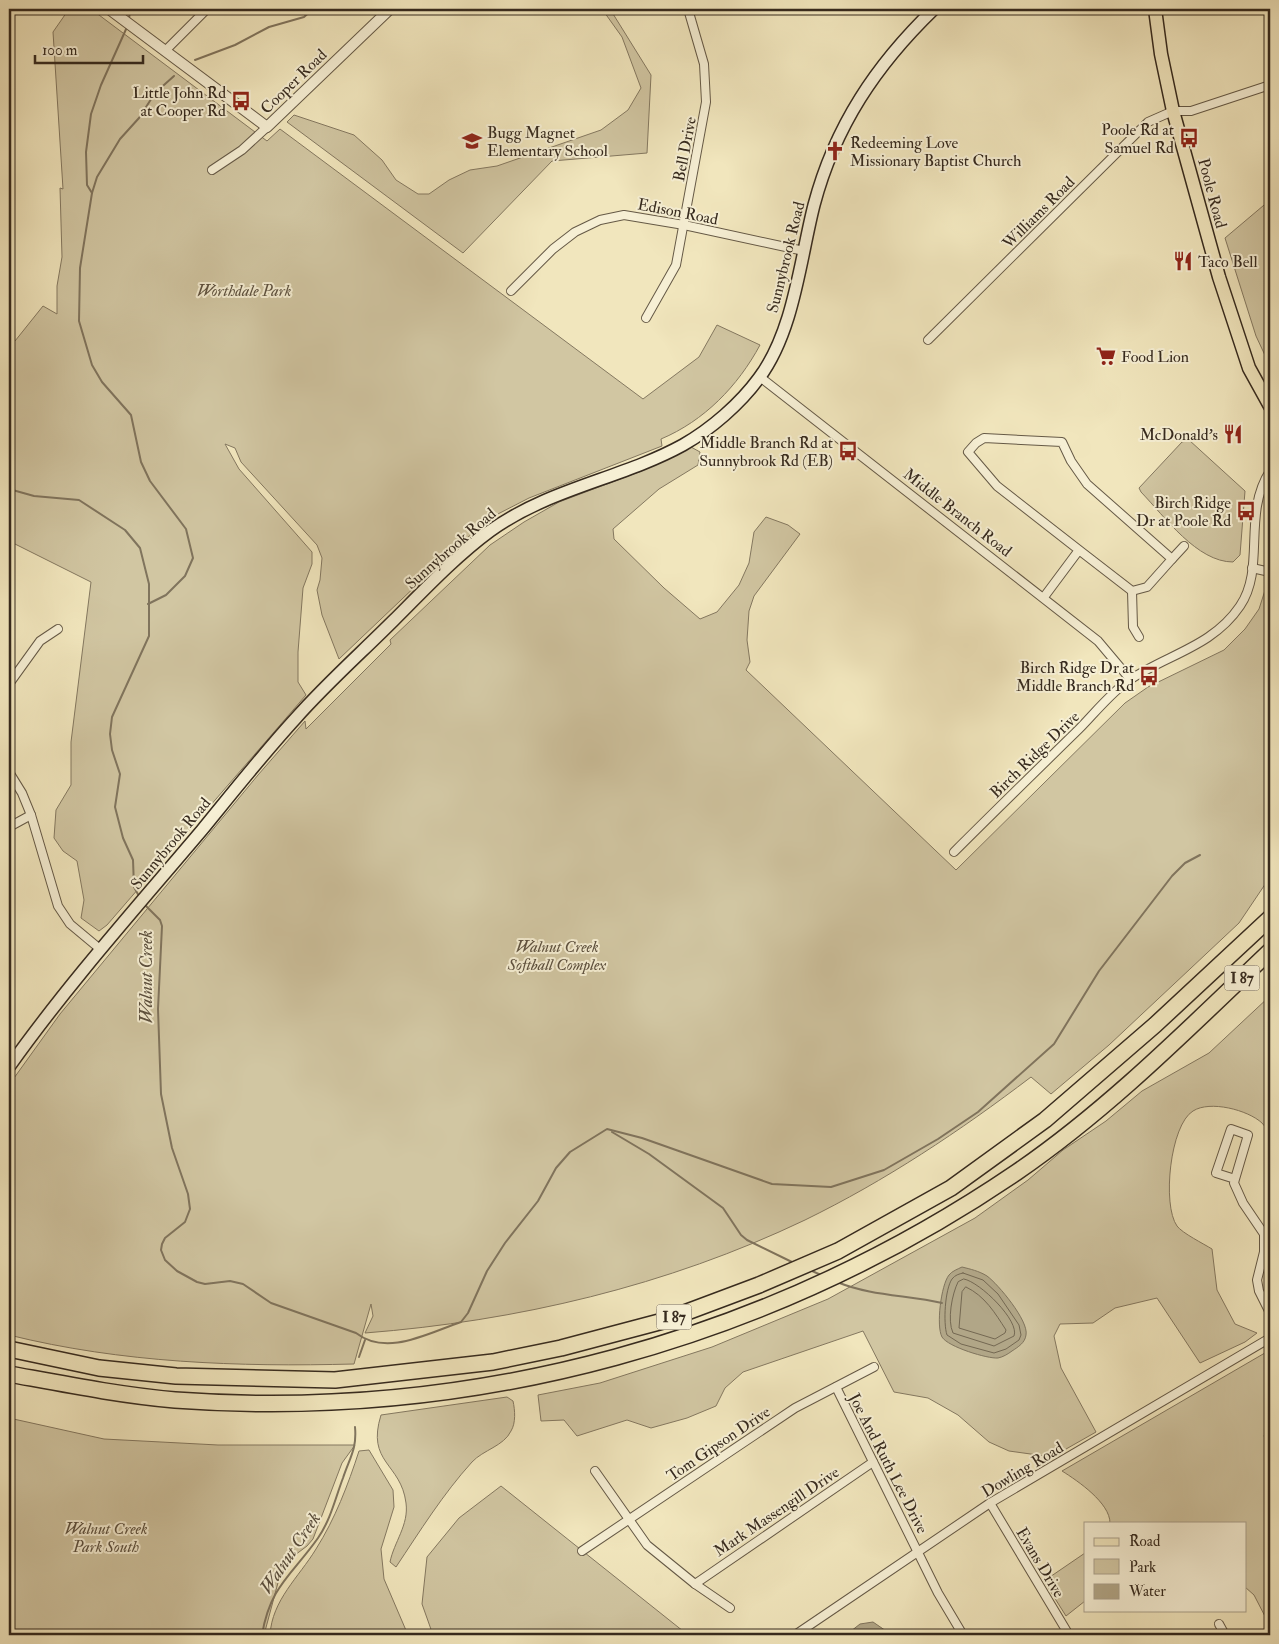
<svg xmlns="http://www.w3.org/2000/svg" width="1279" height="1644" viewBox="0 0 1279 1644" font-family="'IM FELL Double Pica',serif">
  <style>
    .green { fill: #d1c6a2; stroke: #847860 }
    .water { fill: #b1a687; stroke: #80745d }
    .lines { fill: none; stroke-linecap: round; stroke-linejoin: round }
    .shore { stroke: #746852; stroke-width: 1 }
    .stream { stroke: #80745d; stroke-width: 2 }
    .minor-casing { stroke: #655946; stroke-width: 10 }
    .tertiary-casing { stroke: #655946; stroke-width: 12 }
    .secondary-casing { stroke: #362a1e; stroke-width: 14 }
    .primary-casing { stroke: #362a1e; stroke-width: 15 }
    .motorway-casing { stroke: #362a1e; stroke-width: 18 }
    .minor { stroke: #f6efd4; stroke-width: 8 }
    .tertiary { stroke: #f6efd4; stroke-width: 10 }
    .secondary { stroke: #f6efd4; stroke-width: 11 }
    .primary { stroke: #f1e6bd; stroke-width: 12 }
    .motorway { stroke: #f1e6bd; stroke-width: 15 }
    .labels { text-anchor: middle; stroke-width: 4; stroke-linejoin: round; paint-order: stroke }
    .shield { fill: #f6efd4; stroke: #706555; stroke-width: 1 }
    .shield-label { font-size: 15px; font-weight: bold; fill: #362a1e }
    .street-label { font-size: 16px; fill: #362a1e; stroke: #f6efd4 }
    .poi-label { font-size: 16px; fill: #362a1e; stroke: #f6efd4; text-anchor: end }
    .park-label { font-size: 16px; font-style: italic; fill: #5d513f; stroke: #f6efd4 }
    .water-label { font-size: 18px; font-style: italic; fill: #5b4f3e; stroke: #f6efd4 }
  </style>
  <rect width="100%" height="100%" fill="#f1e6bd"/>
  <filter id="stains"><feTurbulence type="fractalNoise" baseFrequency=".004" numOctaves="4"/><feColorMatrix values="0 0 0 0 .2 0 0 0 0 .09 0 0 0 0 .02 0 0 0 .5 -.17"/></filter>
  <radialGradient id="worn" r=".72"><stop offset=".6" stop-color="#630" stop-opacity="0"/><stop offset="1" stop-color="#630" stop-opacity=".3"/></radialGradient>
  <g class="green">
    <path d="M69 9H91L267 141 280 129 643 399 699 357 717 325 760 345C738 386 704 421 661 439L662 446 529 498 494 516 462 542 339 659 322 615 317 590 320 580 322 558 317 545 241 462 235 448 225 444 239 469 312 552V564L303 588 298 652V682L306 695 107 925 99 931 81 918 84 900 77 861 63 851 54 838 56 810 71 785V742L91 582 9 541V338L15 341 43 306 57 314V286L62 257 60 188 63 189 53 32Z"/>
    <path d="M602 9H610L651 75 647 153 552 161 463 253 287 122 294 115 354 135 382 160 396 180 418 194H429L449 180 470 170 497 166 601 130 628 110 641 88 622 37Z"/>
    <path d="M1270 200V366L1256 336 1225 238Z"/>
    <path d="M1189 440 1245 491 1240 555 1233 562C1197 562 1165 517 1141 492L1139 488 1182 442Z"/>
    <path d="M691 447 700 452 698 465 659 489 613 529 614 539 664 588 700 619 717 612 739 585 749 563 754 532 766 517 788 525 800 534 754 596 749 611 747 640 750 662 746 670 956 870 1125 703 1148 687 1224 650 1245 629 1259 609 1268 581H1270V877L1239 923 1109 1045 1051 1094 1031 1077C960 1131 885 1181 805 1220 667 1286 518 1321 365 1333L373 1316 371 1304 354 1364C238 1367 122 1363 9 1335V1085L60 1014 258 775 305 721 306 729 391 644 390 640 490 545 524 522 559 502 644 470Z"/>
    <path d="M1270 996V1136C1268 1132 1265 1126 1262 1123 1248 1110 1210 1100 1193 1111 1170 1125 1162 1205 1177 1226 1182 1233 1204 1244 1212 1249L1217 1290 1235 1324 1257 1333 1245 1342 1200 1363 1157 1298 1115 1308 1093 1323 1060 1324 1054 1336 1061 1368 1096 1432 1052 1457 1009 1451 989 1442 958 1415 928 1398 894 1392 863 1331 743 1372 725 1388 716 1406 687 1418 651 1428 627 1420 577 1436 564 1420 541 1421 538 1395 600 1383 712 1347 828 1299 975 1218 1028 1180 1063 1150 1106 1121 1142 1091 1209 1053Z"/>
    <path d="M1270 1350V1422L1264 1436 1270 1447V1626L1254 1595 1245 1587V1523H1110C1110 1503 1078 1481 1062 1471Z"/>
    <path d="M507 1397 513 1401C515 1410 516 1423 511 1431 504 1446 483 1450 472 1462 443 1494 420 1531 396 1567L390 1562C394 1542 409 1525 406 1503 401 1463 366 1463 381 1415Z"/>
    <path d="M9 1418 104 1439 218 1445H355L342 1463 313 1539 307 1546 283 1564 264 1635H9Z"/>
    <path d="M369 1450 393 1490 394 1507 381 1549 384 1579 408 1635H270C272 1600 299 1577 316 1549 335 1519 348 1485 359 1451Z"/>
    <path d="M501 1486 688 1635H433L422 1604 427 1557 459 1518Z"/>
    <path d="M1085 1553V1601L1066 1616 1044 1581Z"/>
  </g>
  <g class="water">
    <path d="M962 1267C970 1269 979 1271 987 1276 998 1284 1029 1321 1026 1335 1025 1343 1018 1347 1012 1351 1008 1354 1003 1357 998 1358 988 1359 948 1347 942 1337 936 1326 941 1285 949 1275 952 1271 958 1269 962 1267Z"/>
    <path d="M873 1622 892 1635H846L860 1624Z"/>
  </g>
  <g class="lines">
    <g class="shore">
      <path d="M963 1273 983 1280 998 1294 1019 1325 1021 1335 1019 1340 1006 1349 994 1353 961 1344 947 1335C943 1323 945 1289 952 1279 955 1275 959 1274 963 1273Z"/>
      <path d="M964 1279C980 1282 1020 1321 1014 1336L994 1346 953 1333C947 1320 952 1294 958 1282Z"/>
      <path d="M966 1287C985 1296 995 1313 1006 1330L1005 1333 995 1339 959 1328 962 1292Z"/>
    </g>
    <g class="stream">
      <path d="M129 20 130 9"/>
      <path d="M195 60 235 45 269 27 304 17 313 9"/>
      <path d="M92 193 87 185 86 152 91 114 101 85 127 27"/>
      <path d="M9 489 34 496 79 500 125 530 140 548 149 584V636L112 717 110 734 112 750 120 774 115 807 123 838 133 860 134 887 140 898"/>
      <path d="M148 604 166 595 185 576 193 558 186 529 150 481 141 462 131 415 102 382 92 365 79 321 80 268 92 193 97 177 120 139 139 118 155 93 174 76"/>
      <path d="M144 904 160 920 162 926 158 1009 161 1094 172 1148 188 1194 190 1209 185 1222 165 1238 162 1244 161 1250 165 1260 177 1271 197 1282 205 1284 230 1281 243 1284 271 1303 356 1333C387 1357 428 1333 461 1322L468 1313 487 1271 505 1243 538 1201 556 1168 570 1152 607 1129 642 1138 772 1184 831 1187 884 1170 938 1139 978 1112 1054 1044 1099 971 1172 876 1185 863 1200 855"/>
      <path d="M612 1132 649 1154 723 1208 741 1235 747 1240 794 1263"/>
      <path d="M810 1270 821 1275"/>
      <path d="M837 1282C871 1296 907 1295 942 1303"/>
      <path d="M359 1357 365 1340"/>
      <path d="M262 1635C270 1586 292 1575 318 1538 331 1519 335 1499 343 1478 350 1457 357 1449 355 1427"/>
    </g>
    <defs>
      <g id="minor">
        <path d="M165 51 207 9"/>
        <path d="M212 170 242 150 267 127"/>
        <path d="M511 291 553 249 575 232 600 220 624 215 684 225 804 251"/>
        <path d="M646 318 676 265 706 102 704 64 688 9"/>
        <path d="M928 340 1148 122 1173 111H1191L1270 85"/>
        <path d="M760 377 1098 641 1130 679"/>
        <path d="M1172 559 1184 546"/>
        <path d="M1252 568 1270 572"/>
        <path d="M1132 591 1133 627 1139 637"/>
        <path d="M1044 597 1079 550 1132 591 1147 587 1172 559 1087 484 1071 461 1062 442 984 438 976 443 968 452 997 486 1079 550"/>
        <path d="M9 684 40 641 58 629"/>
        <path d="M9 772 22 793 31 815 58 906 70 924 100 949"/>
        <path d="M9 827 31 815"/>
        <path d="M954 852C995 811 1037 770 1079 729 1093 715 1114 689 1131 679 1169 654 1213 646 1240 606 1266 568 1242 514 1270 471"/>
        <path d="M1235 1179 1216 1173 1231 1129 1248 1135 1235 1179 1234 1183 1243 1203 1264 1234V1252L1257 1280 1259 1291 1270 1313"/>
        <path d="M836 1387 938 1593 963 1635"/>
        <path d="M595 1471 647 1545 695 1584 730 1608"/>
        <path d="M990 1503 1069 1635"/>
        <path d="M582 1551 795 1408 874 1367"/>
        <path d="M695 1584 873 1462"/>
        <path d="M1219 1624 1225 1635"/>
        <path d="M795 1635 990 1503 1270 1338"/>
      </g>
      <path id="tertiary" d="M109 9 267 127 390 9"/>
      <path id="secondary" d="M9 1067C68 984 136 908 202 830 233 792 263 754 296 718 326 684 361 653 394 620 424 590 456 556 490 531 550 488 621 479 683 445 711 429 740 404 759 378 794 331 800 260 814 205 835 126 876 65 934 9"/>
      <path id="primary" d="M1155 9 1161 54 1173 111 1219 277 1249 368 1270 406"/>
      <g id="motorway">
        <path d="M9 1349 99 1368 176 1376 335 1380 493 1362 561 1348 663 1321 759 1285 838 1251 951 1188 1045 1120 1155 1025 1270 918"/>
        <path d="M9 1374C64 1384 119 1395 175 1400 474 1422 770 1340 1017 1172 1109 1109 1190 1027 1270 951"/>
      </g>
    </defs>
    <use href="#minor" class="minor-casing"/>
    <use href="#tertiary" class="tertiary-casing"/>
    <use href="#secondary" class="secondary-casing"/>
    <use href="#primary" class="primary-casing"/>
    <use href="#motorway" class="motorway-casing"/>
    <use href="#minor" class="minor"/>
    <use href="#tertiary" class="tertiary"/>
    <use href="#secondary" class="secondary"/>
    <use href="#primary" class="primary"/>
    <use href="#motorway" class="motorway"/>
  </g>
  <defs>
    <symbol id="bus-bare" viewBox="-9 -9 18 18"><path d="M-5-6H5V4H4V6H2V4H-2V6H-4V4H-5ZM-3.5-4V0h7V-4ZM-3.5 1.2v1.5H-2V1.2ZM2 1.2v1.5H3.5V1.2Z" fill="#8f2418" stroke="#f6efd4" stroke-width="2.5" paint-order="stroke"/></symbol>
    <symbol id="school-bare" viewBox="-9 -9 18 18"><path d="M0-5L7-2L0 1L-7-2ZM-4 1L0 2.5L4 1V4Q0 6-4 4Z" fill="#8f2418" stroke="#f6efd4" stroke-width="2.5" paint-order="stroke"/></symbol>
    <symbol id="church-bare" viewBox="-9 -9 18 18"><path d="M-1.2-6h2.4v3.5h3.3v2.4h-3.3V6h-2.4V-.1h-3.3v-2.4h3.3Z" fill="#8f2418" stroke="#f6efd4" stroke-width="2.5" paint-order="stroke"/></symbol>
    <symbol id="restaurant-bare" viewBox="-9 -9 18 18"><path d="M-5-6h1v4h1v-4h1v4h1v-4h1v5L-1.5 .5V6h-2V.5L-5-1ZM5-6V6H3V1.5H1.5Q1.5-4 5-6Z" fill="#8f2418" stroke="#f6efd4" stroke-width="2.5" paint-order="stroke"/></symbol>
    <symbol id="supermarket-bare" viewBox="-9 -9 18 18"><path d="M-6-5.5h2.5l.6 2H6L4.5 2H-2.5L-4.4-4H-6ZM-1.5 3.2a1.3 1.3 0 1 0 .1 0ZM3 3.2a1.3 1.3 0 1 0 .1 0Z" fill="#8f2418" stroke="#f6efd4" stroke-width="2.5" paint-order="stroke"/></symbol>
  </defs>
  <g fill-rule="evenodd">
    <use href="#bus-bare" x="227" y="87" width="28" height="28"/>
    <use href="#bus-bare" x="1175" y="124" width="28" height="28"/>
    <use href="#school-bare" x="458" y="127" width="28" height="28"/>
    <use href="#church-bare" x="821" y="137" width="28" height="28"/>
    <use href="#restaurant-bare" x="1169" y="247" width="28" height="28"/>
    <use href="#supermarket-bare" x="1092" y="342" width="28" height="28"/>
    <use href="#restaurant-bare" x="1219" y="420" width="28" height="28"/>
    <use href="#bus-bare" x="834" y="437" width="28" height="28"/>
    <use href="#bus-bare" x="1232" y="497" width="28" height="28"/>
    <use href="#bus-bare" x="1135" y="662" width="28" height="28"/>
  </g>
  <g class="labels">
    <g class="shield">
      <rect x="1224.5" y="965.5" width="35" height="25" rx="4"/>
      <rect x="656.5" y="1304.5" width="35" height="25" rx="4"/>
    </g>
    <g class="shield-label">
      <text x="1242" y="983">I 87</text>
      <text x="674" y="1322">I 87</text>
    </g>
    <g class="street-label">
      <text transform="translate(293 81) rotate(-44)" y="6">Cooper Road</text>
      <text transform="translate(684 149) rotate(-79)" y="6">Bell Drive</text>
      <text transform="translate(1213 193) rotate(75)" y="6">Poole Road</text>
      <text transform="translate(678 211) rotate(11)" y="6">Edison Road</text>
      <text transform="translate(1038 212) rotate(-45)" y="6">Williams Road</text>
      <text transform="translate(785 257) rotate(-76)" y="6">Sunnybrook Road</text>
      <text transform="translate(958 512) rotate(38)" y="6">Middle Branch Road</text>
      <text transform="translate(450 548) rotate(-41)" y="6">Sunnybrook Road</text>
      <text transform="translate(1034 754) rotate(-44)" y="6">Birch Ridge Drive</text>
      <text transform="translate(170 843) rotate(-50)" y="6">Sunnybrook Road</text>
      <text transform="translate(718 1443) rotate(-34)" y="6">Tom Gipson Drive</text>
      <text transform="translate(889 1463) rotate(63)" y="6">Joe And Ruth Lee Drive</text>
      <text transform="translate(1022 1469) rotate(-31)" y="6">Dowling Road</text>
      <text transform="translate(776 1511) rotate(-34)" y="6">Mark Massengill Drive</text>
      <text transform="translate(1041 1562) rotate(59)" y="6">Evans Drive</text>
    </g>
    <g class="poi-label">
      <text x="226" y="98">Little John Rd<tspan x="226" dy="18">at Cooper Rd</tspan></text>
      <text x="1174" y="135">Poole Rd at<tspan x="1174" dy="18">Samuel Rd</tspan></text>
      <text x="487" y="138" text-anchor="start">Bugg Magnet<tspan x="487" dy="18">Elementary School</tspan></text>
      <text x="850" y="148" text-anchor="start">Redeeming Love<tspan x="850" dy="18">Missionary Baptist Church</tspan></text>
      <text x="1198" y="267" text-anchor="start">Taco Bell</text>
      <text x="1121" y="362" text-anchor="start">Food Lion</text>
      <text x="1218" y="440">McDonald's</text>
      <text x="833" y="448">Middle Branch Rd at<tspan x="833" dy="18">Sunnybrook Rd (EB)</tspan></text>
      <text x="1231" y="508">Birch Ridge<tspan x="1231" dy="18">Dr at Poole Rd</tspan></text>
      <text x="1134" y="673">Birch Ridge Dr at<tspan x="1134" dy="18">Middle Branch Rd</tspan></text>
    </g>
    <g class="park-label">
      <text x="244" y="296">Worthdale Park</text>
      <text x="557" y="952">Walnut Creek<tspan x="557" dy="18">Softball Complex</tspan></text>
      <text x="106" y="1534">Walnut Creek<tspan x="106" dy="18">Park South</tspan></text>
    </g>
    <g class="water-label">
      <text transform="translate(146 977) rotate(-90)" y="6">Walnut Creek</text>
      <text transform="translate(290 1553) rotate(-56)" y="6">Walnut Creek</text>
    </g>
  </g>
  <rect width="1279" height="1644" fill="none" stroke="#f1e6bd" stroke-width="30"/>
  <rect x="10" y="10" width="1259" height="1624" fill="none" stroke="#362a1e" stroke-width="2.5"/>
  <rect x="15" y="15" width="1249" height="1614" fill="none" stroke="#362a1e"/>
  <rect x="1084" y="1522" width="162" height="90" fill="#f6efd4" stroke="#a9a08b"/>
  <rect x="1094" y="1538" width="25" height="8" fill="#f1e6bd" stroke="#a9a08b"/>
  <text x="1129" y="1546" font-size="15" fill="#362a1e">Road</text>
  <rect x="1094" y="1559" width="25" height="15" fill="#d1c6a2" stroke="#a9a08b"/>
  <text x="1129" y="1572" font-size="15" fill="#362a1e">Park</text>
  <rect x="1094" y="1584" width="25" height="15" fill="#b1a687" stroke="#a9a08b"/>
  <text x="1129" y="1596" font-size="15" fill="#362a1e">Water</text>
  <path d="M35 55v8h108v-8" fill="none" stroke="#362a1e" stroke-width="2.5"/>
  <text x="42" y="55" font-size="15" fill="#362a1e" stroke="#f6efd4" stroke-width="4" paint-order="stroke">100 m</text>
  <rect width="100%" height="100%" filter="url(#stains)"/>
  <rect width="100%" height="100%" fill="url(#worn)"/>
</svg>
